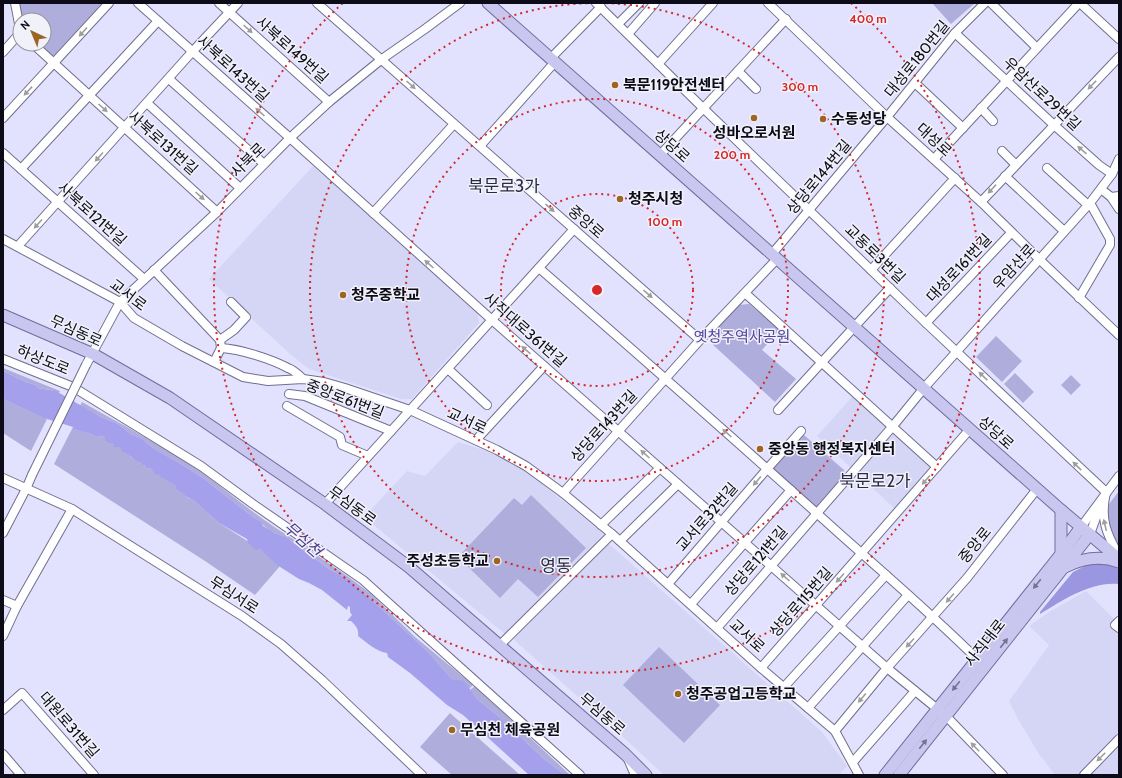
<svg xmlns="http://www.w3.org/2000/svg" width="1122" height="778" viewBox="0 0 1122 778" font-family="Cabin,'Noto Sans KR',sans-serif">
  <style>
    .built { fill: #d5d5f6 }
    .green { fill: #afaddb }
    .forest { fill: #9a96e0 }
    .water { fill: #a4a0eb }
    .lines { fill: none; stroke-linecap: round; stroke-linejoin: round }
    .minor-casing { stroke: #706f8e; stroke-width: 10 }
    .major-casing { stroke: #6f6d9c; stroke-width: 13 }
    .minor { stroke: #fff; stroke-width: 8 }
    .major { stroke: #c9c7ef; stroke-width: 11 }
    .minor-bridge-casing { stroke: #706f8e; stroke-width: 10; stroke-linecap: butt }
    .minor-bridge { stroke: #fff; stroke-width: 8 }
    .oneway { fill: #9e9da2 }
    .oneway2 { fill: #74728e }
    .ring { fill: none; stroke: #d62828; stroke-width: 2; stroke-dasharray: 2 4 }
    .poi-dot { fill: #9e6423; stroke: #f1f1f9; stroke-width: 1.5 }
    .labels { text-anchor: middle; stroke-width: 3; stroke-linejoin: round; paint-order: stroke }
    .street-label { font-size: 15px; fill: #0c0b17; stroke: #f1f1f9 }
    .poi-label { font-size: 15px; font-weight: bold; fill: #0c0b17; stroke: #f1f1f9; text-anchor: start }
    .park-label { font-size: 15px; fill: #51449c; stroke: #f1f1f9 }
    .water-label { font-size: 16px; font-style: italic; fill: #47398f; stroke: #f1f1f9 }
    .quarter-label { font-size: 17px; fill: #2b2a45; stroke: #f1f1f9 }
    .centre { fill: #d62828; stroke: #f1f1f9; stroke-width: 2 }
    .ring-label { font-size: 12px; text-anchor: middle; font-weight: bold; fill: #d62828; stroke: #f1f1f9; stroke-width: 3; stroke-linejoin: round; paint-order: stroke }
  </style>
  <rect width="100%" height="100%" fill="#e2e2ff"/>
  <g class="built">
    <path d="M313 166 477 311 479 323 412 399H401L309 369 290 354 209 279Z"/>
    <path d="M854 395 933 466 895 509 817 436Z"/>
    <path d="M458 442 484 450 525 470 604 534 505 634 364 517 407 471 425 476Z"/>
    <path d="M608 543 822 732 847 766 839 775H664L621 735 513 639Z"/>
    <path d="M1086 591 1115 620 1119 632V775H1055L1039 754 1019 721 1009 701 1049 645 1029 626 1049 612Z"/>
  </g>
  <g class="green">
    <path d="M18 3H105L54 59 38 44H44V20H21Z"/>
    <path d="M932 3H975L951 24Z"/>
    <path d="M749 304 779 330 762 350 796 379 775 402 711 343 710 335 738 305Z"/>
    <path d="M996 336 1022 361 1002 382 976 357Z"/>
    <path d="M3 368 60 391 59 393 51 390 38 388 36 385 26 382 3 371Z"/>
    <path d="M1015 373 1034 392 1023 403 1004 384Z"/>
    <path d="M1071 375 1081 385 1071 395 1061 385Z"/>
    <path d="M3 399 47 419 31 451 3 433Z"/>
    <path d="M82 402C121 424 161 445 198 470 231 494 262 521 298 542L296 544C289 539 281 536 273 532 265 528 261 522 253 517L203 478 181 464 153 448 141 438 131 434 118 424 99 416 80 406Z"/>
    <path d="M73 427 75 429 90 434 97 437 103 436 115 446 121 448 132 458 142 463 146 468 152 469 176 486 188 498 193 500 219 523 260 549 280 566 255 595 205 561 54 464Z"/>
    <path d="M804 435 844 470 846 477 817 511 769 469 798 437Z"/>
    <path d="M1119 491V551L1107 527 1106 508Z"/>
    <path d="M531 495 586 548 538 597 518 579 500 598 458 557 514 498 522 505Z"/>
    <path d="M299 543 350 578 371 594 415 637 473 685 469 689 464 682 452 679 426 650 351 581 329 569 297 545Z"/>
    <path d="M659 647 720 705 684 743 623 685Z"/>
    <path d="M475 686 570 775H565L544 759 497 715 477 699 470 690Z"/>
    <path d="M450 713 520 775H452L420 747Z"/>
  </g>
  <path class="forest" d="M1098 562H1107L1119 569V584C1091 581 1063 600 1040 614V612L1073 572 1087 565Z"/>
  <path class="water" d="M3 371 26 382 36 385 38 388 56 391 99 416 118 424 131 434 141 438 153 448 181 464 203 478 253 517 261 522 263 526 275 533 287 538 329 569 351 581 426 650 452 679 464 681 477 699 497 715 544 759 565 775H529L463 715 447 705 410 673 388 657 387 653C377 652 366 642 358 636 359 629 356 626 351 621H347L352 615 350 612V607L348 606 347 610 322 590 309 583 299 579 277 565 260 549 256 550 248 543 247 539 219 523 193 500C186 498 183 492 176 489V486L165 479 161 478 160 475 155 474 152 469 146 468 144 465H142V463C133 461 129 453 121 451V448L116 447 115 448 113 444 105 441V438L103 436 97 437 90 434 74 429 73 427 44 418 3 399Z"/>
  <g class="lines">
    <defs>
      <g id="minor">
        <path d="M15 3 20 29"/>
        <path d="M138 3 290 138 492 320 887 668 946 716 1003 775"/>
        <path d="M219 3 329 102"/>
        <path d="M317 3 700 340"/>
        <path d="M596 3 704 109 926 323 1106 492"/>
        <path d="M768 3 887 117 981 202 1040 260 1119 335"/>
        <path d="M991 3 1037 48"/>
        <path d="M1080 3 1119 39"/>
        <path d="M618 24 639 3"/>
        <path d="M955 33 1054 125 1099 165 1112 174"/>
        <path d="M628 34 655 3"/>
        <path d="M33 44 217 212"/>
        <path d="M3 52 20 33"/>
        <path d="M551 58 601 7"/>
        <path d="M658 64 713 3"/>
        <path d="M738 71 756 89"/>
        <path d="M169 79 264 164"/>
        <path d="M915 83 963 128"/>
        <path d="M147 103 240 188"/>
        <path d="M981 108 993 121"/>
        <path d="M3 118 109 3"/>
        <path d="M480 146 555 62"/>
        <path d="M1002 151 1016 165"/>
        <path d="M3 153 144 279"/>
        <path d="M660 155 786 19"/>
        <path d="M934 159 1079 3"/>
        <path d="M1047 168 1088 205"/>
        <path d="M21 169 158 21"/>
        <path d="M1005 176 1064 231"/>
        <path d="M1101 189 1111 197 1119 196"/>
        <path d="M1111 197 1119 209"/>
        <path d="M981 202 1119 57"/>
        <path d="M373 213 454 124"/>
        <path d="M3 239 120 302 134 318 182 346 243 377 268 381 303 379 324 382 345 388 410 410 497 450 526 466 563 493 612 534 761 668 835 731 859 775"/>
        <path d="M18 246 192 52 238 3"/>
        <path d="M772 254 887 117 955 33 985 3"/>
        <path d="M539 268C640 356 741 445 841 535 887 576 934 616 977 659"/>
        <path d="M154 270 220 340 221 348 214 362"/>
        <path d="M871 270 955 178"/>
        <path d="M745 293 937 467"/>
        <path d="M1079 298 1110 245V239L1090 203"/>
        <path d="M926 323 1011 233"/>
        <path d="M220 340 234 330 246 317 231 302"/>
        <path d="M221 348C240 349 271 359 288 368 294 370 299 375 303 379"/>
        <path d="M3 359 73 387 201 466 253 504 363 580 580 775"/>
        <path d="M86 365 120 302 217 212 290 138 329 102 382 59 425 29 460 3"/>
        <path d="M448 369 487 405"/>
        <path d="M289 394 305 396 391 431"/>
        <path d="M287 406 340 437 342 445 368 456"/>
        <path d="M778 410 890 288"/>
        <path d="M476 440 544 366"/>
        <path d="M3 478 72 509 242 616 281 644 322 680 422 775"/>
        <path d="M1106 492C1100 519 1106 533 1119 556"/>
        <path d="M563 493 700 340 777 259"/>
        <path d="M325 504 574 229"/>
        <path d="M601 525 660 468"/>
        <path d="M1081 527 1119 476"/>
        <path d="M3 533 26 489 32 475"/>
        <path d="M1090 534 1101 504"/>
        <path d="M620 541 678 484"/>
        <path d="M668 584 767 469 801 431"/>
        <path d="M3 600 17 606"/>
        <path d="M691 604 791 490"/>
        <path d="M1119 621 1115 625 1119 628"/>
        <path d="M717 628 893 426 924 388 1090 203 1112 174 1119 159"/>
        <path d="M3 636 17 606 72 509"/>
        <path d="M500 645 612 534"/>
        <path d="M761 668 970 429"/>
        <path d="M784 687 886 575"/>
        <path d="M808 708 908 595"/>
        <path d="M3 710 22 693 94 775"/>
        <path d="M835 731 887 668 967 578 1037 489"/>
        <path d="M3 754 21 775"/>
        <path d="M628 759 635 775"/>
        <path d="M853 762 915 691"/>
        <path d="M1084 775 1119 739"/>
      </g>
      <g id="major">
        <path d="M488 3 1061 510 1119 559"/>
        <path d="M3 315 93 354 170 398 325 504 409 567 625 754 646 775"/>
        <path d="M1061 510V554"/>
        <path d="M1065 567C1083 558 1100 555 1119 562"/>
        <path d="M885 775 1061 554 1081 527"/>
        <path d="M899 775 1090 534"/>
      </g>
    </defs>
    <use href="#minor" class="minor-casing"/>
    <use href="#major" class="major-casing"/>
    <use href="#minor" class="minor"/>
    <use href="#major" class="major"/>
    <defs>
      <path id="minor-bridge" d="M32 475 86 365"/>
    </defs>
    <use href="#minor-bridge" class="minor-bridge-casing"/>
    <use href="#minor-bridge" class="minor-bridge"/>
  </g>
  <defs><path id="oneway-solid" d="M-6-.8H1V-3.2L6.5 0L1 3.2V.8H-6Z"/></defs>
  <g class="oneway">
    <use href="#oneway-solid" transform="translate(248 29) rotate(42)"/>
    <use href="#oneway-solid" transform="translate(83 32) rotate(132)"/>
    <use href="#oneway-solid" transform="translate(411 85) rotate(42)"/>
    <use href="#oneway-solid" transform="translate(1092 85) rotate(134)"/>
    <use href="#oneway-solid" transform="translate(28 91) rotate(133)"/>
    <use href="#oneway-solid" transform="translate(103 108) rotate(42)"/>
    <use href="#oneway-solid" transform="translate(260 112) rotate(-138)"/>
    <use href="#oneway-solid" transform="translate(1082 150) rotate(-139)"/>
    <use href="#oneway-solid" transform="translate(99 157) rotate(132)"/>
    <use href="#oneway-solid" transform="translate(992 189) rotate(133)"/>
    <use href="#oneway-solid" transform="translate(200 196) rotate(42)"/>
    <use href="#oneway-solid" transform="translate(550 208) rotate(41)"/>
    <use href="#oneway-solid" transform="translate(38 224) rotate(132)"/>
    <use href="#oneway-solid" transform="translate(429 264) rotate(-138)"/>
    <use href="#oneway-solid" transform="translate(648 294) rotate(41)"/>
    <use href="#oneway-solid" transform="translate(526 350) rotate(-139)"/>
    <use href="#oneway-solid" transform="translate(983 376) rotate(-136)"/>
    <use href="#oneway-solid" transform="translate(727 433) rotate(-138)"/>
    <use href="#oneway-solid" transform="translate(645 454) rotate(-138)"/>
    <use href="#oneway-solid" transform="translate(1077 466) rotate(-136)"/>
    <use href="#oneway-solid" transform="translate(926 480) rotate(131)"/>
    <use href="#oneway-solid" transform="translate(757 481) rotate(130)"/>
    <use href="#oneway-solid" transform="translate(1105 525) rotate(-103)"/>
    <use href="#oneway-solid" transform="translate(785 577) rotate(-138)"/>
    <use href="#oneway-solid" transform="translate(840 578) rotate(131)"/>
    <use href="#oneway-solid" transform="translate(950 598) rotate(131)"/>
    <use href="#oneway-solid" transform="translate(910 643) rotate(132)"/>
    <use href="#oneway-solid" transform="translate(862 698) rotate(130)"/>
    <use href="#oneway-solid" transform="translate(975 747) rotate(-134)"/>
    <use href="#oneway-solid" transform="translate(1101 757) rotate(135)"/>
  </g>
  <g class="oneway2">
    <use href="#oneway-solid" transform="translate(1037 584) rotate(129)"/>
    <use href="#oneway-solid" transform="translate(1004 643) rotate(-52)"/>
    <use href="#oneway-solid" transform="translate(956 686) rotate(129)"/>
    <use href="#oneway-solid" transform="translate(923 744) rotate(-52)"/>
  </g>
  <g class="ring">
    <circle cx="597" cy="290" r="96"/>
    <circle cx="597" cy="290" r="191"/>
    <path d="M600 3A287 287 0 1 1 594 3"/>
    <path d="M851 3A383 383 0 1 1 343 3"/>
  </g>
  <g class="poi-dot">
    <circle cx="615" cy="85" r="4"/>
    <circle cx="754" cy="118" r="4"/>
    <circle cx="823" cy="119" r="4"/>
    <circle cx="620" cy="199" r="4"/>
    <circle cx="343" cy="295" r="4"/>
    <circle cx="760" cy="449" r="4"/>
    <circle cx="497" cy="561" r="4"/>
    <circle cx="678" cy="694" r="4"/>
    <circle cx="452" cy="730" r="4"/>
  </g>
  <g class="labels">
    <g class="street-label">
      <text transform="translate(292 50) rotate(42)" y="5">사북로149번길</text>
      <text transform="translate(917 59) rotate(-51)" y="5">대성로180번길</text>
      <text transform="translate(233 69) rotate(42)" y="5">사북로143번길</text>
      <text transform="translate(1042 94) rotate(43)" y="5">우암산로29번길</text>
      <text transform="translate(934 140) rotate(42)" y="5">대성로</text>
      <text transform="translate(163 143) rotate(42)" y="5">사북로131번길</text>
      <text transform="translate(672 146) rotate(42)" y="5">상당로</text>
      <text transform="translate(248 160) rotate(-45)" y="5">사북로</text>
      <text transform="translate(819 177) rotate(-50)" y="5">상당로144번길</text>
      <text transform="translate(92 214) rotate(42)" y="5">사북로121번길</text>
      <text transform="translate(586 222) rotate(41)" y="5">중앙로</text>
      <text transform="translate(875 254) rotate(44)" y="5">교동로3번길</text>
      <text transform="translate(1014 267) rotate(-48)" y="5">우암산로</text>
      <text transform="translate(959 268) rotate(-47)" y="5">대성로161번길</text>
      <text transform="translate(128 295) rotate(37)" y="5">교서로</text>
      <text transform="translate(525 330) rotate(41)" y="5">사직대로361번길</text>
      <text transform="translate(76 331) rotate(24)" y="5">무심동로</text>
      <text transform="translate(43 360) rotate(22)" y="5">하상도로</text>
      <text transform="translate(345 399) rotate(21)" y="5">중앙로61번길</text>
      <text transform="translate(467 421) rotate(25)" y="5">교서로</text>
      <text transform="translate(604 426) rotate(-48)" y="5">상당로143번길</text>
      <text transform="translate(996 433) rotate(42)" y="5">상당로</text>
      <text transform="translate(352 506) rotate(36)" y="5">무심동로</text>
      <text transform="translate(707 517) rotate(-49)" y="5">교서로32번길</text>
      <text transform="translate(975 545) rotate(-51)" y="5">중앙로</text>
      <text transform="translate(756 561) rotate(-49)" y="5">상당로121번길</text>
      <text transform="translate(234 595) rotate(33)" y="5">무심서로</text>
      <text transform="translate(801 602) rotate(-49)" y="5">상당로115번길</text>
      <text transform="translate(747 636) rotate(42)" y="5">교서로</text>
      <text transform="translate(985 643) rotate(-52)" y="5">사직대로</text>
      <text transform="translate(602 714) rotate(41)" y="5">무심동로</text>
      <text transform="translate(69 725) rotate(49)" y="5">대원로31번길</text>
    </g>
    <g class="poi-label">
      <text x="623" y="90">북문119안전센터</text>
      <text x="831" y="124">수동성당</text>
      <text x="754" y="138" text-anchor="middle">성바오로서원</text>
      <text x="628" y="204">청주시청</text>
      <text x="351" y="300">청주중학교</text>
      <text x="768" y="454">중앙동 행정복지센터</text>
      <text x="489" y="566" text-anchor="end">주성초등학교</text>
      <text x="686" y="699">청주공업고등학교</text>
      <text x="460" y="735">무심천 체육공원</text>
    </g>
    <g class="park-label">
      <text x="742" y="342">옛청주역사공원</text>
    </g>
    <g class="water-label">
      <text transform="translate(303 539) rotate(41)" y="6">무심천</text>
    </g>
    <g class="quarter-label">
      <text x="504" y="192">북문로3가</text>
      <text x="875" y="487">북문로2가</text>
      <text x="556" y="572">영동</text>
    </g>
  </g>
  <circle cx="597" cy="290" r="6" class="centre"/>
  <g class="ring-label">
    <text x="868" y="23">400 m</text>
    <text x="800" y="91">300 m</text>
    <text x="732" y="159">200 m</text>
    <text x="665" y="226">100 m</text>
  </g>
  <rect width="1122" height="778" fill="none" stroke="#0c0b17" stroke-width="8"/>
  <g transform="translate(32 32) rotate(316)"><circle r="19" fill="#f1f1f9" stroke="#95959f"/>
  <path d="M0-3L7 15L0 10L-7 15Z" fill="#9e6423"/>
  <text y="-6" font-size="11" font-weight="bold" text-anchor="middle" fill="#0c0b17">N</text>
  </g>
</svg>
